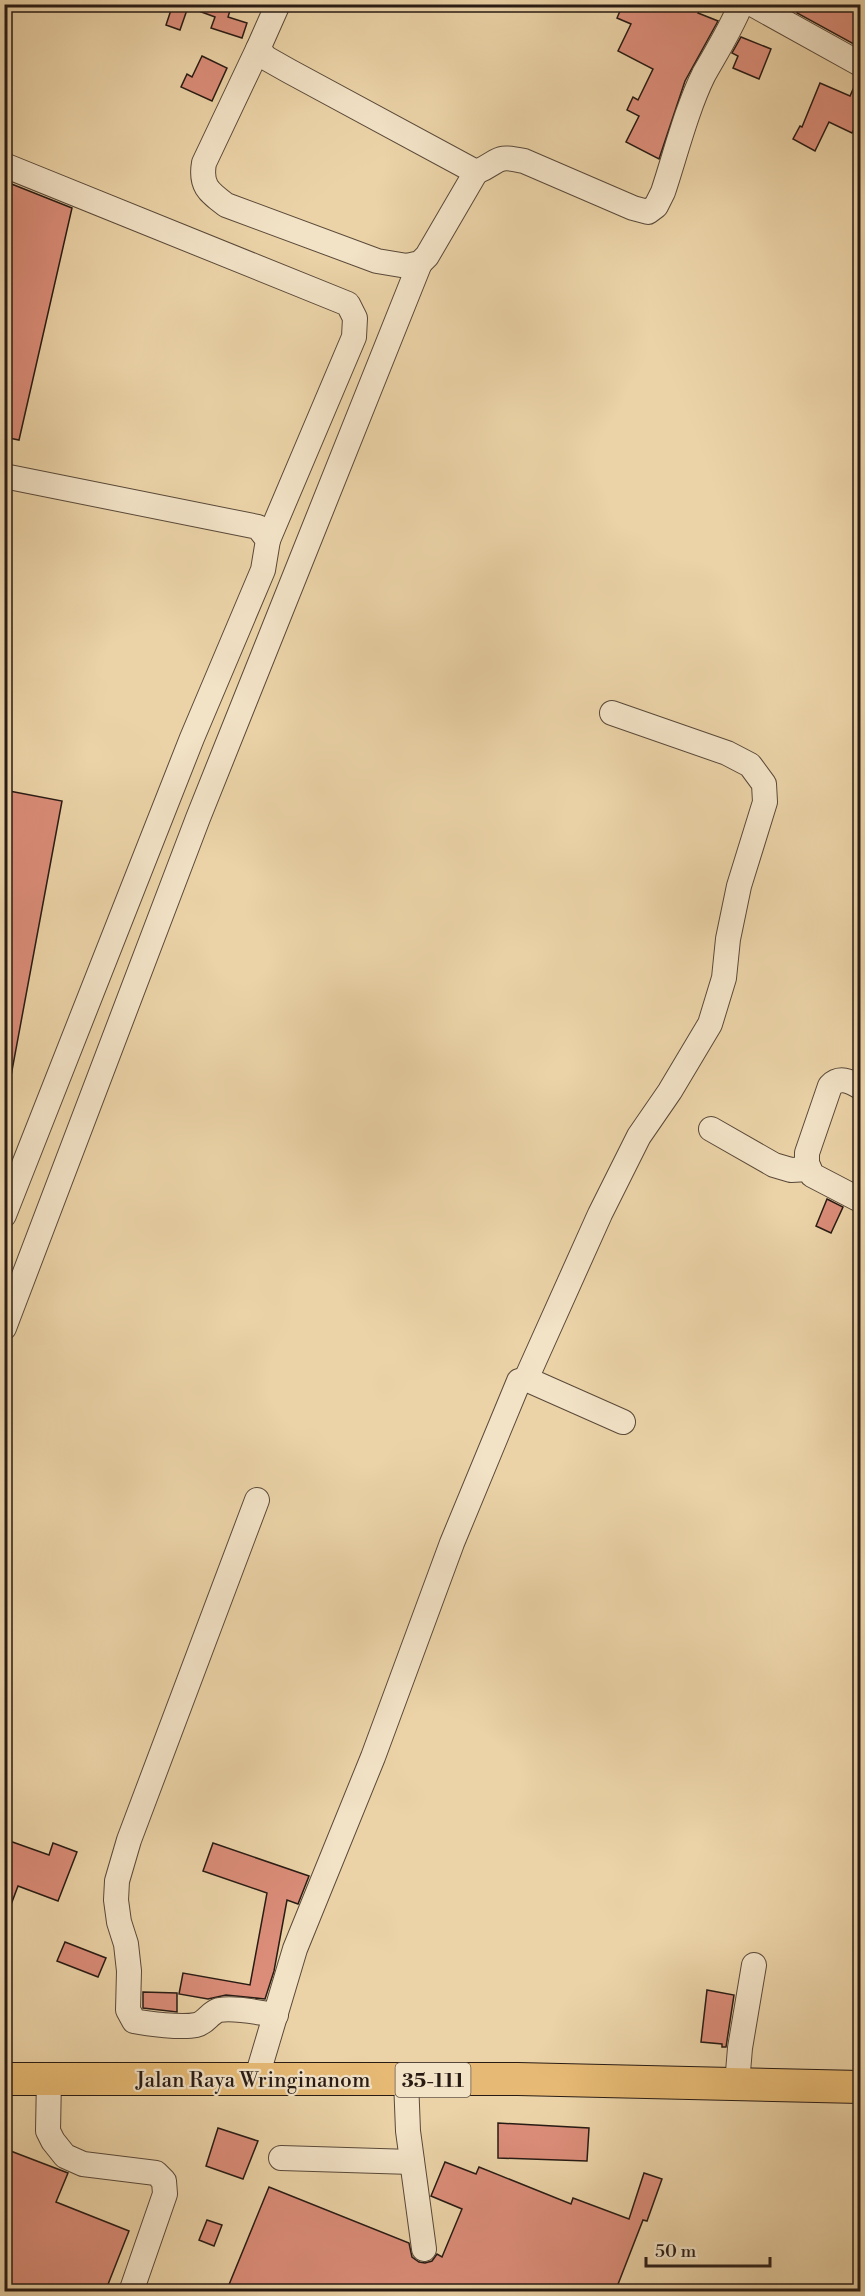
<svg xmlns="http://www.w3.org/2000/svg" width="865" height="2296" viewBox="0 0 865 2296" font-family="'Libre Bodoni',serif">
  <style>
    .building { fill: #db8d79; stroke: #281b14; stroke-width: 1.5 }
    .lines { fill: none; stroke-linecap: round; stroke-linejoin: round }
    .minor-casing { stroke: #594939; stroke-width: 26 }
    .major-casing { stroke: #281b14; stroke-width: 34 }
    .minor { stroke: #f2e2c6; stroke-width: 24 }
    .major { stroke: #e6ba74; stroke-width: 32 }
    .labels { text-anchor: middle; stroke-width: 4.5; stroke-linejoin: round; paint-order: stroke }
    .shield { fill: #f2e2c6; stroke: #655749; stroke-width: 1.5 }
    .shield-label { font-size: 20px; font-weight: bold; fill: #281b14 }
    .street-label { font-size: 21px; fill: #281b14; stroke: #f2e2c6 }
  </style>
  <rect width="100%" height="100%" fill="#ebd3a7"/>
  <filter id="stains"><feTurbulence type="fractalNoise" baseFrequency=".00333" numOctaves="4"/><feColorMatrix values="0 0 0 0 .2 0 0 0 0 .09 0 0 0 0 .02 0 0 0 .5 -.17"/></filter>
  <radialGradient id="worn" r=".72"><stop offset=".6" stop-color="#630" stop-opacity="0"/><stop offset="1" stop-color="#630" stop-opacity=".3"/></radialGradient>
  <g class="building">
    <path d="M173 4H232L228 17 247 23 242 38 211 28 215 17 188 7 180 30 166 25Z"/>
    <path d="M623 4H701L698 13 718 21 685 81 659 159 626 142 639 116 627 110 633 97 638 100 653 69 618 51 631 24 617 18Z"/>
    <path d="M800 4H861V48L797 13Z"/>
    <path d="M741 37 771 49 759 79 733 68 738 56 732 53Z"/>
    <path d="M202 56 227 68 212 101 181 87 187 74 192 77Z"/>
    <path d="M858 78H861V114L852 133 829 122 815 151 793 139 800 126 802 127 820 83 850 96Z"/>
    <path d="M4 181 72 208 19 440 4 437Z"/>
    <path d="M4 790 62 801 11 1076 4 1075Z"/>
    <path d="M827 1199 843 1207 831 1233 816 1226Z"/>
    <path d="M4 1839 49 1855 53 1843 77 1852 58 1901 18 1886 6 1918H4Z"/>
    <path d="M213 1843 309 1876 298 1904 287 1900 274 1971 265 1999 226 1995 208 1999 179 1994 183 1973 250 1985 267 1893 203 1871Z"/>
    <path d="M65 1942 106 1958 98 1977 57 1961Z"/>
    <path d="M707 1990 734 1995 726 2047H722V2044L701 2042Z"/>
    <path d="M143 1992 177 1993V2012L143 2008Z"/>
    <path d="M498 2123 589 2128 587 2161 498 2158Z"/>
    <path d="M218 2128 258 2141 243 2179 206 2166Z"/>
    <path d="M8 2150 68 2173 56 2202 129 2231 105 2292H4V2157Z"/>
    <path d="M445 2162 476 2174 479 2167 571 2204 573 2198 629 2219 644 2173 662 2179 647 2221 643 2220 615 2292H226L269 2187 409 2243 412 2257 419 2262 425 2263 432 2261 437 2254 442 2257 462 2209 431 2196Z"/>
    <path d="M207 2220 222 2225 214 2246 199 2240Z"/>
  </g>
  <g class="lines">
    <defs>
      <g id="minor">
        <path d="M278 4 258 49 266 58 289 71 476 172C501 162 493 154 524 161L633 208 648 212 656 206 663 192C675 156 687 108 704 74 717 51 731 29 741 4"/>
        <path d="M752 4 860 64"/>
        <path d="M258 49 204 163C200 186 209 192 226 205L377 261 407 266 420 263 427 256 476 172"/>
        <path d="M4 165 348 304 355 318 354 337 268 540"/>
        <path d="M4 476 258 527 268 540 263 570 192 738 4 1215"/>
        <path d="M860 1087C850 1081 839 1076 830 1086L807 1153V1163L812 1175 860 1200"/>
        <path d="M711 1129 774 1165 791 1170 809 1169"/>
        <path d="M4 1328 198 818 420 263"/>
        <path d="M526 1379 600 1214 639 1136 670 1091 710 1024 724 978 728 939 739 886 765 802 764 784 750 765 727 753 612 713"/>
        <path d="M257 1500 129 1840 117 1881 116 1900 119 1922 126 1944 129 1971 128 2010 134 2021C148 2024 182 2028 196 2025 206 2023 209 2013 219 2010 236 2007 259 2013 276 2015"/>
        <path d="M49 2078 48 2131 53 2141 65 2156 83 2164 156 2173 164 2181 165 2194 131 2292"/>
        <path d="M256 2080 295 1949 373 1757 452 1543 519 1381 526 1379 623 1422"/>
        <path d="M406 2080 408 2131 424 2249"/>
        <path d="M737 2084 740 2048 754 1965"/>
        <path d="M281 2158 412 2162"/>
      </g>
      <path id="major" d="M4 2079H518L860 2087"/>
    </defs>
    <use href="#minor" class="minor-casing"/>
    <use href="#major" class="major-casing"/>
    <use href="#minor" class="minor"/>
    <use href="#major" class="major"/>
  </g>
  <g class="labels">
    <rect class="shield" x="395.5" y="2063" width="75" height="34" rx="4.5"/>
    <g class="shield-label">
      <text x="433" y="2087">35-111</text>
    </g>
    <g class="street-label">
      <text x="253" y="2087">Jalan Raya Wringinanom</text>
    </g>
  </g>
  <rect width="865" height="2296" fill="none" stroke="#ebd3a7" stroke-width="24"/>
  <rect x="6" y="6" width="853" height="2284" fill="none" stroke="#281b14" stroke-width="3"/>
  <rect x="12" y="12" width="841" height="2272" fill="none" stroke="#281b14" stroke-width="1.5"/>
  <path d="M646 2257v9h124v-9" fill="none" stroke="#281b14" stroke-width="3"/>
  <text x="655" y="2257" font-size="18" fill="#281b14" stroke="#f2e2c6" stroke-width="4.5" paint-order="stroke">50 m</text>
  <rect width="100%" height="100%" filter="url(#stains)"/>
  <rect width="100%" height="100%" fill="url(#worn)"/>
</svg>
